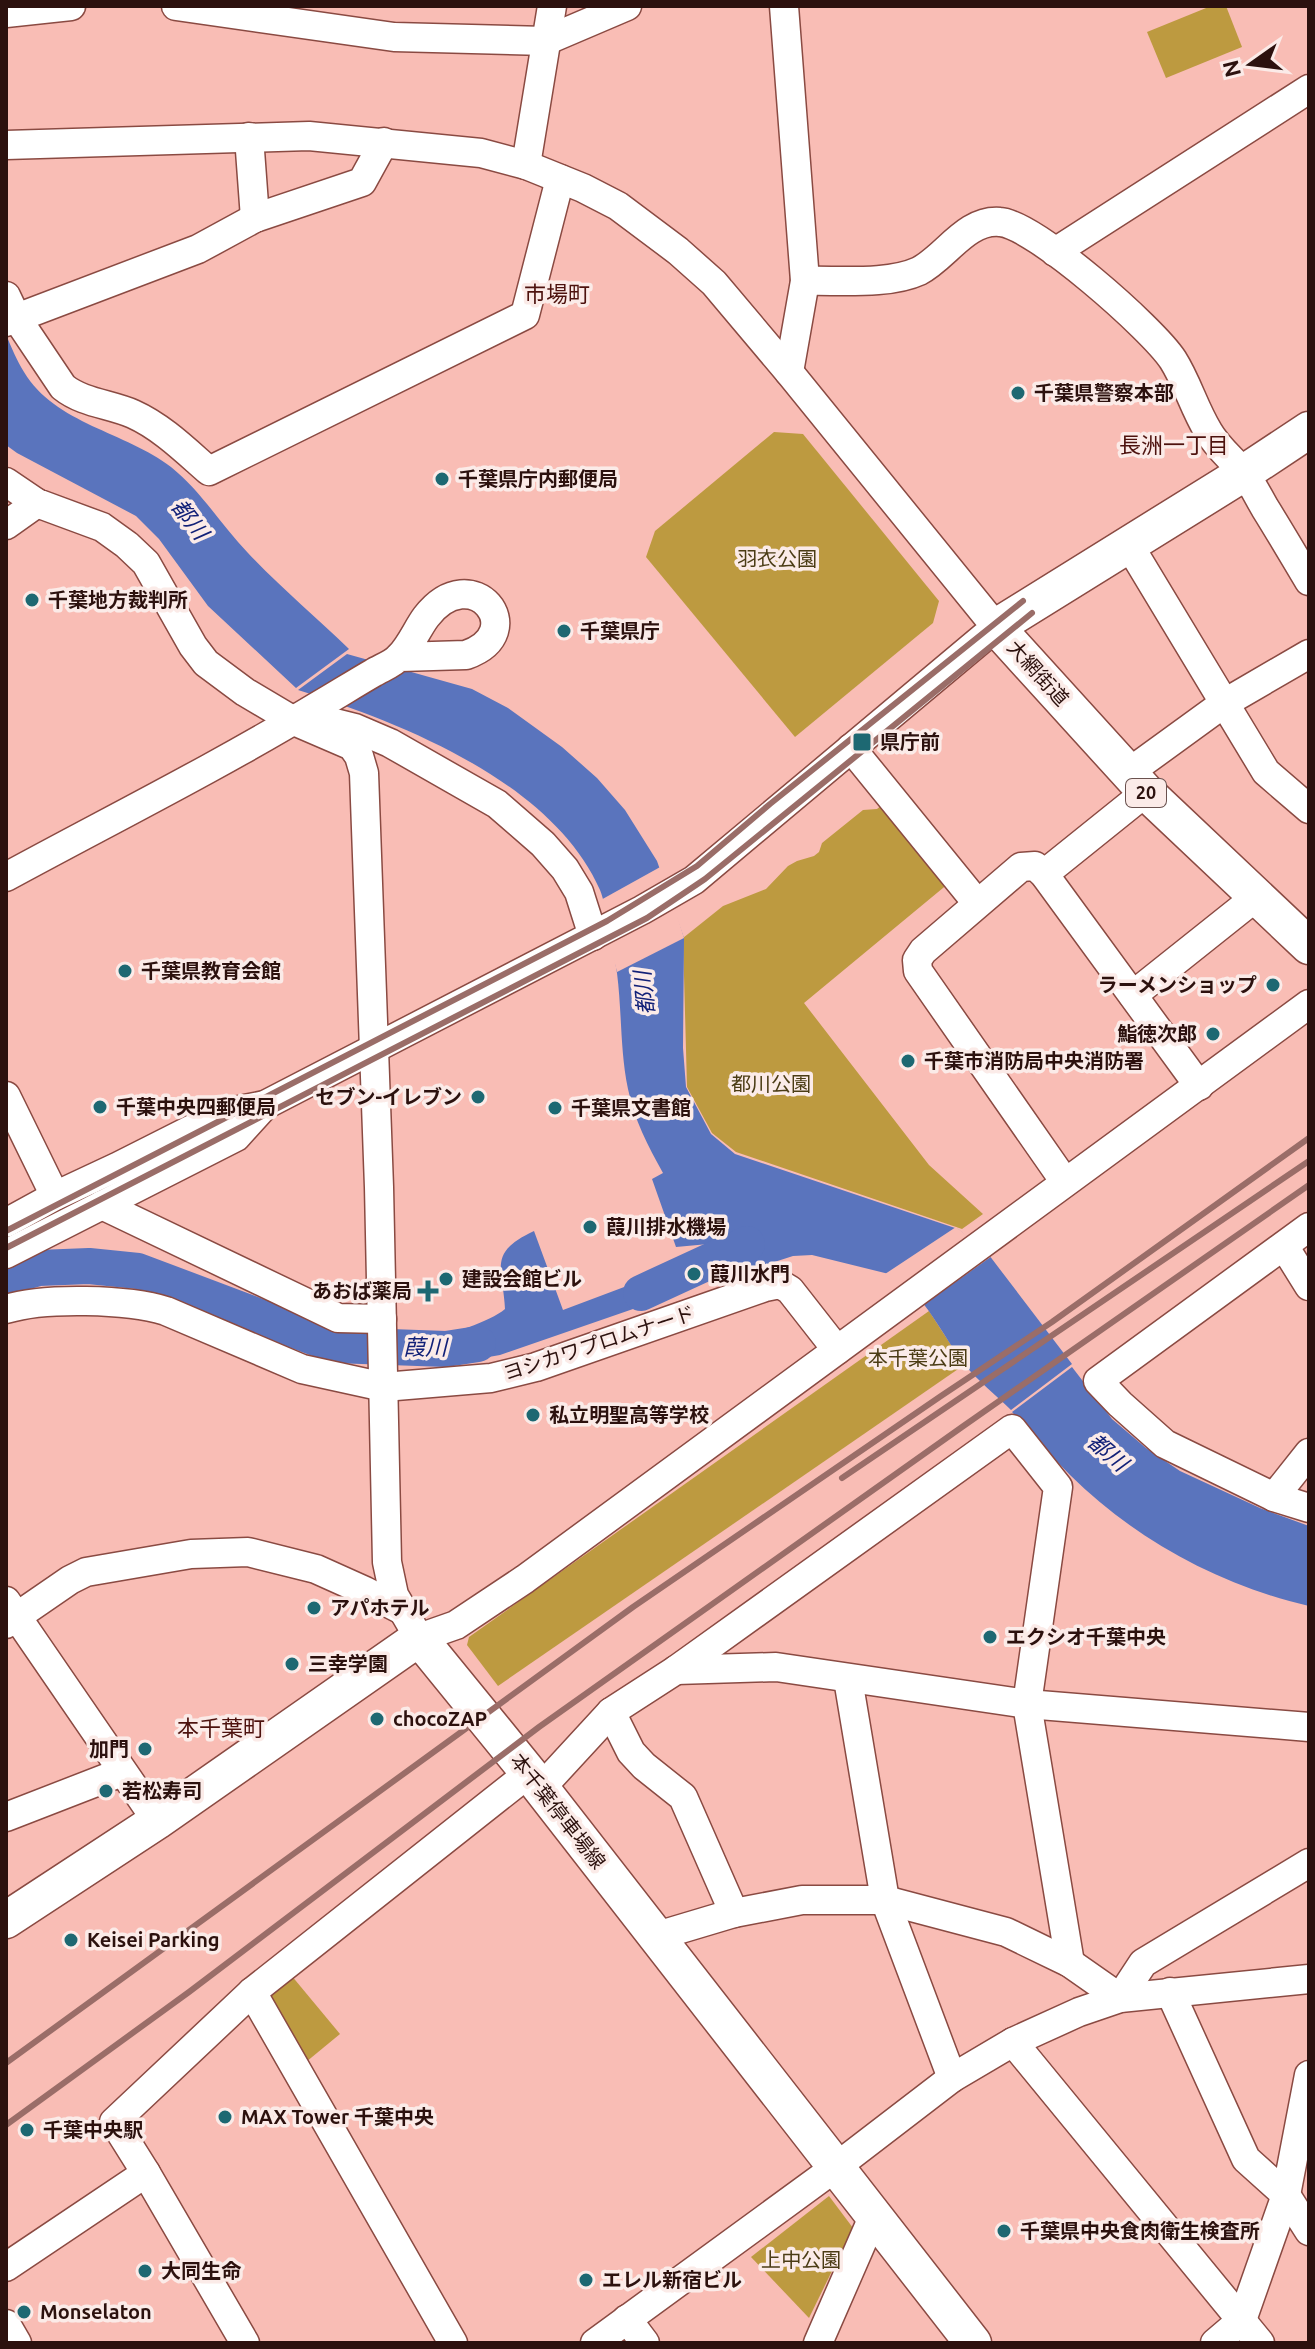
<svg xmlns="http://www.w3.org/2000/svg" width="1315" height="2349" viewBox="0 0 1315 2349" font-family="Ubuntu,'Noto Sans JP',sans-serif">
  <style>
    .green { fill: #bd9a40 }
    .water { fill: #5a74bd }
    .pier { fill: #f9bdb5 }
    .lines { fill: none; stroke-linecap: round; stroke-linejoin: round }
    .river { stroke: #5a74bd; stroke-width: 36 }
    .minor-casing { stroke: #8a4a42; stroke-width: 31 }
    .major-casing { stroke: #8a4a42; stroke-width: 39 }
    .minor { stroke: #fff; stroke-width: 28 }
    .major { stroke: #fff; stroke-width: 36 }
    .rail { stroke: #9a6d68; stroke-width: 6 }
    .poi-dot { fill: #1d6872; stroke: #fbebe8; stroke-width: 3 }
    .labels { text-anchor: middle; stroke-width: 7; stroke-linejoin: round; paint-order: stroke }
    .shield { fill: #fbebe8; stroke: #6a524f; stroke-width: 2 }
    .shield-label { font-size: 18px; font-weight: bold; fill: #2c110e }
    .poi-label { font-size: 20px; font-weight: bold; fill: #2c110e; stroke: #fbebe8; text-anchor: start }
    .park-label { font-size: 20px; fill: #4b3c15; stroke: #fbebe8 }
    .street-label { font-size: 20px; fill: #2c110e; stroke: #fbebe8 }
    .neighbourhood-label { font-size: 22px; fill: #4d120e; stroke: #fbebe8 }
    .water-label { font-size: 22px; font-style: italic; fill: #122178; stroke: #fbebe8 }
  </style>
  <rect width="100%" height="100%" fill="#f9bdb5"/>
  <g class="green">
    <path d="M1211 6H1226L1242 47 1166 78 1147 32Z"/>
    <path d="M774 432 803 434 939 601 933 623 795 737 646 557 655 531Z"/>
    <path d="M882 805 949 883 804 1003 929 1165 983 1214 962 1229 736 1152 712 1133 687 1087 683 938 723 906 766 889 788 866 797 861 814 856 819 852 822 843 863 810 877 809Z"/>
    <path d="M929 1311 964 1365 498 1686 467 1645 469 1637Z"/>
    <path d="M291 1975 340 2034 306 2062 271 2000 272 1990Z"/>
    <path d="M829 2196 853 2228 809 2318 751 2257Z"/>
  </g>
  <g class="water">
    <path d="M6 334C11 347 17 361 24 372 55 424 126 432 171 467 202 492 221 525 248 553 280 587 316 617 349 649L296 688 208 606 159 539 136 516 17 453 6 445Z"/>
    <path d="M347 654 472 689 508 708 562 747 597 778 625 810 657 861 684 938 683 1048 686 1087 711 1134 735 1154 958 1229 989 1255 1072 1364 1011 1410C996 1395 978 1381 965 1365 941 1334 927 1297 893 1275L812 1255 793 1256 709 1283 700 1260 741 1245V1241L676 1247 652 1179 663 1173C648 1146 634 1119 628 1089 620 1051 622 1012 617 973 614 953 607 907 600 890 552 782 404 724 298 690Z"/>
    <path d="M534 1231 563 1310 680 1266 688 1290 500 1355 466 1361 429 1360V1337C448 1335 490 1322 505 1309 503 1268 487 1253 534 1231Z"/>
    <path d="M1072 1367 1112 1419 1146 1448 1180 1471 1260 1508 1309 1526V1606C1219 1585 1136 1540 1070 1475 1050 1455 1031 1433 1012 1412Z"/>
  </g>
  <g class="pier">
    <path d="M662 866 684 938 617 972 599 901Z"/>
    <path d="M956 1227 992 1256 922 1306 902 1285 892 1279 882 1276Z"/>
  </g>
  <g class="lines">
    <g class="river">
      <path d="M6 1279 14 1275 39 1268 89 1266 138 1271 334 1345 446 1349 478 1344"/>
      <path d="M641 1293 747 1244"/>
    </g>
    <defs>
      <g id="minor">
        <path d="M176 6 394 37 545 41 627 6"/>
        <path d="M784 6 805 281 789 372"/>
        <path d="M6 13 71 6"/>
        <path d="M249 137 255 218"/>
        <path d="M6 145 309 136 481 153 526 165 583 188 618 206 678 251 714 283 789 372 996 627 694 880 642 910 265 1105 224 1113 117 1167 55 1196 6 1223"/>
        <path d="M526 165 552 6"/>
        <path d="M1055 252 1309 89"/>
        <path d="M805 281C839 280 889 285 919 271 946 257 966 219 1000 222 1034 224 1153 329 1173 360 1187 382 1194 408 1208 431 1217 447 1231 458 1243 472 1252 483 1258 496 1265 508 1280 532 1294 556 1309 581"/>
        <path d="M6 296 16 317 63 387C83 403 110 404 133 414 162 427 186 451 209 471L525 315 560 179"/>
        <path d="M6 322 198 249 255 218 362 182 384 142"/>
        <path d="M6 482 37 503 102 527 127 545 146 563 193 646 206 663 245 692 294 721 352 746 359 756 364 773 379 1187 387 1562 394 1595 419 1638 456 1625 525 1579 1309 1004"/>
        <path d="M6 525 37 503"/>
        <path d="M1129 545 1266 772 1309 809"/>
        <path d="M331 722 355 728 390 743 497 804 543 844 565 869 579 892 593 936"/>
        <path d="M851 748 977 903"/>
        <path d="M1128 773 1223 704 1309 654"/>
        <path d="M1044 874 1146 792"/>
        <path d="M6 877C109 821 215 768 316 707 335 696 354 684 373 673 381 668 393 664 399 657 410 647 417 629 426 617 472 557 532 632 466 655L400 657"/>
        <path d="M1133 995 1256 897"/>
        <path d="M6 1096 55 1196"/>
        <path d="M1065 1182 918 971 917 960 923 951 1021 867 1035 866 1044 874 1199 1086"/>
        <path d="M102 1205 338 1318 382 1319"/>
        <path d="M1309 1227 1098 1381 1120 1404 1165 1444 1274 1497 1309 1508"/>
        <path d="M1284 1246 1309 1286"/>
        <path d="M6 1254 236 1137 265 1105"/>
        <path d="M6 1309C44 1297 128 1299 166 1311L302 1369 384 1387 491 1378 536 1367 765 1287 780 1284 790 1290 837 1350"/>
        <path d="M1274 1497 1309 1453"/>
        <path d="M6 1601 157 1821"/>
        <path d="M6 1624 70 1580 86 1572 191 1554 248 1552 316 1569 365 1591 402 1610"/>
        <path d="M676 1670 776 1667 1027 1704 1309 1727"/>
        <path d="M848 1679 885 1900 952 2078"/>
        <path d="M611 1712 631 1752 644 1766 683 1797 734 1913"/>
        <path d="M541 1788 611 1712 676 1670 1012 1429 1058 1487 1027 1704 1070 1963"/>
        <path d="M6 1817 122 1772"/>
        <path d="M657 1936 734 1913 802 1900H885L1006 1932 1070 1963 1120 1998 1143 1963 1309 1863"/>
        <path d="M252 1992 453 2343"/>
        <path d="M1170 1992 1246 2159 1286 2195 1309 2231"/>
        <path d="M1013 2042 1260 2343"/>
        <path d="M6 2267 146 2173"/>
        <path d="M627 2319 645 2343"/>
        <path d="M6 2324 17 2343"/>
        <path d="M245 2343 146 2173 114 2122 252 1992 529 1773"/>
        <path d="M595 2343 836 2167 952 2078 1013 2042 1079 2012 1120 1998 1309 1979"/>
        <path d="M818 2343 873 2217"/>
        <path d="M1215 2343 1242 2320 1286 2195 1309 2075"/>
      </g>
      <g id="major">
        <path d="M1309 430 1244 473 996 627 1146 792 1309 946"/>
        <path d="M6 1920 157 1821 419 1638 529 1773 973 2343"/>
      </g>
    </defs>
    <use href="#minor" class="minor-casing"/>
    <use href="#major" class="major-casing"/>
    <use href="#minor" class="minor"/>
    <use href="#major" class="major"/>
    <g class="rail">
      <path d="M6 1231 607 921 697 866 770 804 1023 601"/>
      <path d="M6 1248 647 918 705 879 1032 613"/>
      <path d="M842 1478 1309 1161"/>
      <path d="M6 2063 633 1607 941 1396 1052 1322 1309 1138"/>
      <path d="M6 2125 189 1992 539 1727 962 1427 1309 1185"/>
    </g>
  </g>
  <g class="poi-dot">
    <circle cx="1018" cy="393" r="8"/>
    <circle cx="442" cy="479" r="8"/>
    <circle cx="32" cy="600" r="8"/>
    <circle cx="564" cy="631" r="8"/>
    <rect x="852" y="732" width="20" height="20" rx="4"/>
    <circle cx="125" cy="971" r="8"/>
    <circle cx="1273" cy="985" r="8"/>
    <circle cx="1213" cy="1034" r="8"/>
    <circle cx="908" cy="1061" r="8"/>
    <circle cx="478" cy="1097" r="8"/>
    <circle cx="100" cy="1107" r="8"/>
    <circle cx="555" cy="1108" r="8"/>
    <circle cx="590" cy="1227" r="8"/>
    <circle cx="694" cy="1274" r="8"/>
    <circle cx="446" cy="1279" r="8"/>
    <path d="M424 1279h8v8h8v8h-8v8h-8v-8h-8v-8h8z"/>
    <circle cx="533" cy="1415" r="8"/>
    <circle cx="314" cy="1608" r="8"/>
    <circle cx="990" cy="1637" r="8"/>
    <circle cx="292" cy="1664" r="8"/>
    <circle cx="377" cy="1719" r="8"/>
    <circle cx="145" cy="1749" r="8"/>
    <circle cx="106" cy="1791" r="8"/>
    <circle cx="71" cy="1940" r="8"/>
    <circle cx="225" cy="2117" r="8"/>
    <circle cx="27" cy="2130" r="8"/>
    <circle cx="1004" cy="2231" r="8"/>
    <circle cx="145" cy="2271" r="8"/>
    <circle cx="586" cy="2280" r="8"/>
    <circle cx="24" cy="2312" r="8"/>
  </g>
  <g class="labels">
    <rect class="shield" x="1126" y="779" width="40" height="28" rx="6"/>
    <g class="shield-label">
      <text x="1146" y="799">20</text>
    </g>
    <g class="poi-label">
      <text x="1034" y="400">千葉県警察本部</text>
      <text x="458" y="486">千葉県庁内郵便局</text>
      <text x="48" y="607">千葉地方裁判所</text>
      <text x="580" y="638">千葉県庁</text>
      <text x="880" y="749">県庁前</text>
      <text x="141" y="978">千葉県教育会館</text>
      <text x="1257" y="992" text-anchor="end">ラーメンショップ</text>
      <text x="1197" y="1041" text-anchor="end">鮨徳次郎</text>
      <text x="924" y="1068">千葉市消防局中央消防署</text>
      <text x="462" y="1104" text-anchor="end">セブン-イレブン</text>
      <text x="116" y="1114">千葉中央四郵便局</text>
      <text x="571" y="1115">千葉県文書館</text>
      <text x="606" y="1234">葭川排水機場</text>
      <text x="710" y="1281">葭川水門</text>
      <text x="462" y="1286">建設会館ビル</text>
      <text x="412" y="1298" text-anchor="end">あおば薬局</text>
      <text x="549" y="1422">私立明聖高等学校</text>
      <text x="330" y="1615">アパホテル</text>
      <text x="1006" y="1644">エクシオ千葉中央</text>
      <text x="308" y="1671">三幸学園</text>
      <text x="393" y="1726">chocoZAP</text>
      <text x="129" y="1756" text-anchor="end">加門</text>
      <text x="122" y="1798">若松寿司</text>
      <text x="87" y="1947">Keisei Parking</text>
      <text x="241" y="2124">MAX Tower 千葉中央</text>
      <text x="43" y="2137">千葉中央駅</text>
      <text x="1020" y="2238">千葉県中央食肉衛生検査所</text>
      <text x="161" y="2278">大同生命</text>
      <text x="602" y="2287">エレル新宿ビル</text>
      <text x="40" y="2319">Monselaton</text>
    </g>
    <g class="park-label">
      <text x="777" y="566">羽衣公園</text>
      <text x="771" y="1091">都川公園</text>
      <text x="918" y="1365">本千葉公園</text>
      <text x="801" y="2267">上中公園</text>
    </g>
    <g class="street-label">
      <text transform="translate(1038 673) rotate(48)" y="7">大網街道</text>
      <text transform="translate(599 1343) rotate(-18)" y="7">ヨシカワプロムナード</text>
      <text transform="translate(558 1811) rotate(52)" y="7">本千葉停車場線</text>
    </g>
    <g class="neighbourhood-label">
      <text x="557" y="302">市場町</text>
      <text x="1174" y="453">長洲一丁目</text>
      <text x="221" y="1736">本千葉町</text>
    </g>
    <g class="water-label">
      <text transform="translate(190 519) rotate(52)" y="8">都川</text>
      <text transform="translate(644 993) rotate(-96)" y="8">都川</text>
      <text x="425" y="1355">葭川</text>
      <text transform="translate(1108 1452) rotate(40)" y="8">都川</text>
    </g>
  </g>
  <rect width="1315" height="2349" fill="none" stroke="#2c110e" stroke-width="16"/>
  <g transform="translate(1251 64) rotate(256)" stroke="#fbebe8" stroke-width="6" paint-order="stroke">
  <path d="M0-6L14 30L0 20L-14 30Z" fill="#2c110e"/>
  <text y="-12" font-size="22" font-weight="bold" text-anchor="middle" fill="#2c110e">N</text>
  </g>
</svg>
